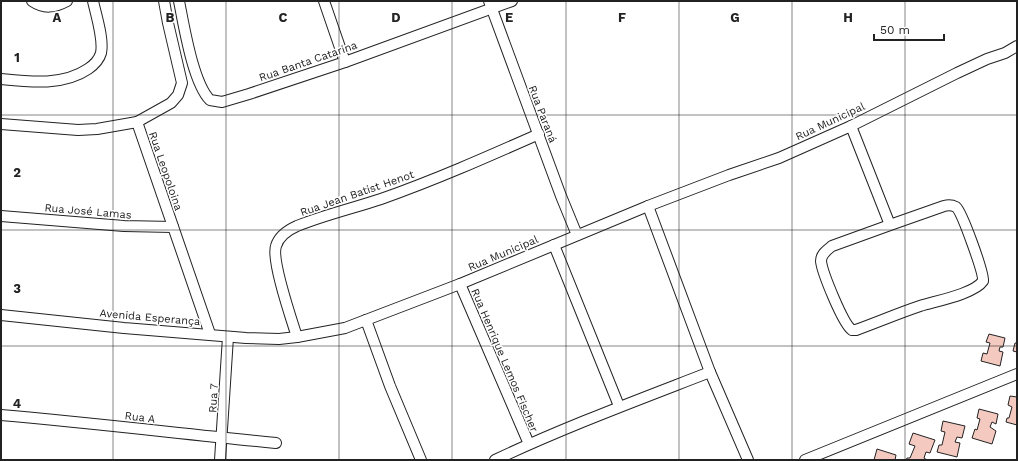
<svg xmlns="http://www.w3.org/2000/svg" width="1018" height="461" viewBox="0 0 1018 461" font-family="'Work Sans',sans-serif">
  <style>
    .building { fill: #f3c9c0; stroke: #222 }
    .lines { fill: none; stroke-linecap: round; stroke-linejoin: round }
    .minor-casing { stroke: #222; stroke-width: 12 }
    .path { stroke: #646464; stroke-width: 1.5; stroke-dasharray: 3 2; stroke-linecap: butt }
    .minor { stroke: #fff; stroke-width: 10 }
    .grid { fill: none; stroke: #222; stroke-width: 1; stroke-opacity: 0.55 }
    .labels { text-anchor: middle; stroke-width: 3; stroke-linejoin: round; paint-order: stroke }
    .street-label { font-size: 11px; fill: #222; stroke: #fff }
    .grid-label { font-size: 13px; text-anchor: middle; font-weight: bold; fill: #222; stroke: #fff; stroke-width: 3; stroke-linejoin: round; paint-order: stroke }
  </style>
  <rect width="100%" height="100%" fill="#fff"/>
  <g class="building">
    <path d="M989 334 1005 338 1003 347H1000L999 351 1003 352 1000 366 981 361 983 353 987 354 990 343 986 342Z"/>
    <path d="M1015 343H1017V352L1013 351Z"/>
    <path d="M1010 396 1017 397V425L1006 422 1007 418H1009L1012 407 1008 405Z"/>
    <path d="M979 409 998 414 996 424 992 422 990 427 996 431 992 444 972 438 975 429 977 430 980 419 977 418Z"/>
    <path d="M943 421 965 426 962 438 957 437 955 442 960 443 957 457 937 452 939 445H942L945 432 941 431Z"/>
    <path d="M913 433 935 440 930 453 926 452 924 458 927 460H906L907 458H910L915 446 909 444Z"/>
    <path d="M877 449 896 455 895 460H874Z"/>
  </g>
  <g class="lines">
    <defs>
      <g id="minor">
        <path d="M32 1C44 9 54 8 67 1"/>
        <path d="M179 1C184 26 193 83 210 100L222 102 249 94 345 62 512 1"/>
        <path d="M324 1 345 62"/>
        <path d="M489 1 561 196 577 235"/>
        <path d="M1 79C30 82 63 86 88 69 94 65 99 60 101 53 104 39 96 15 93 1"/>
        <path d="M137 122 210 334"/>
        <path d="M1 124 78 130 97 129 137 122 171 103 178 95 182 83 168 23 164 1"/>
        <path d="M851 126 890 225 832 246C827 250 821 254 821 261 822 272 843 324 852 330H856C878 322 899 313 920 306 936 301 974 294 983 281 984 273 962 212 956 207 952 205 948 205 944 206L890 225"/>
        <path d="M648 206 710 372 748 460"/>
        <path d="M1 216 124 226 173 227"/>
        <path d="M554 245 619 406"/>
        <path d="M460 284 529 444"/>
        <path d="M1 315 124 328 246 338 279 339 297 337 345 328 460 284 648 206 729 175 779 158 851 126 957 73 987 59 1005 53 1017 46"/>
        <path d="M366 320 390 386 421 460"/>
        <path d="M297 337C292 321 271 260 276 246 279 236 288 230 297 226 324 215 354 208 381 199 435 180 487 157 539 134"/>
        <path d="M1 415C93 423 184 434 276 443"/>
        <path d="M220 460 228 337"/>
        <path d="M495 460C565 427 638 400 710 372"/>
        <path d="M805 460 1017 374"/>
      </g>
    </defs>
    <use href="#minor" class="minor-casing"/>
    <path class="path" d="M335 460H336"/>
    <use href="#minor" class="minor"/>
  </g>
  <path class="grid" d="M113 1V460M226 1V460M339 1V460M452 1V460M566 1V460M679 1V460M792 1V460M905 1V460M1 115H1017M1 230H1017M1 346H1017"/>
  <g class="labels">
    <g class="street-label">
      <text transform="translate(308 61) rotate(-19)" y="4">Rua Banta Catarina</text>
      <text transform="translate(543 114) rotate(69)" y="4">Rua Paraná</text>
      <text transform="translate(830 121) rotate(-25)" y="4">Rua Municipal</text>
      <text transform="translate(166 171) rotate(71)" y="4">Rua Leopoloina</text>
      <text transform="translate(357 193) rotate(-19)" y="4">Rua Jean Batist Henot</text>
      <text transform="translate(88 211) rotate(5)" y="4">Rua José Lamas</text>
      <text transform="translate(503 253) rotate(-23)" y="4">Rua Municipal</text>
      <text transform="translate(150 317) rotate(5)" y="4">Avenida Esperança</text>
      <text transform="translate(505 360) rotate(67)" y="4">Rua Henrique Lemos Fischer</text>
      <text transform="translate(213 398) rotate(-87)" y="4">Rua 7</text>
      <text transform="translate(140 417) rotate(7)" y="4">Rua A</text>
    </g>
  </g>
  <g class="grid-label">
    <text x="57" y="22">A</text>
    <text x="170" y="22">B</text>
    <text x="283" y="22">C</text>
    <text x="396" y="22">D</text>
    <text x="509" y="22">E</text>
    <text x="622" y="22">F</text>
    <text x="735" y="22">G</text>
    <text x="848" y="22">H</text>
    <text x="17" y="62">1</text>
    <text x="17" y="177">2</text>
    <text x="17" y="293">3</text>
    <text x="17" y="408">4</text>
  </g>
  <rect width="1018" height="461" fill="none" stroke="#222222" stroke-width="4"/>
  <path d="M874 34v6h70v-6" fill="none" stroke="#222222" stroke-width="2"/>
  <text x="880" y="34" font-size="12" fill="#222222" stroke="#ffffff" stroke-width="3" paint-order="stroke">50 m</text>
</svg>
